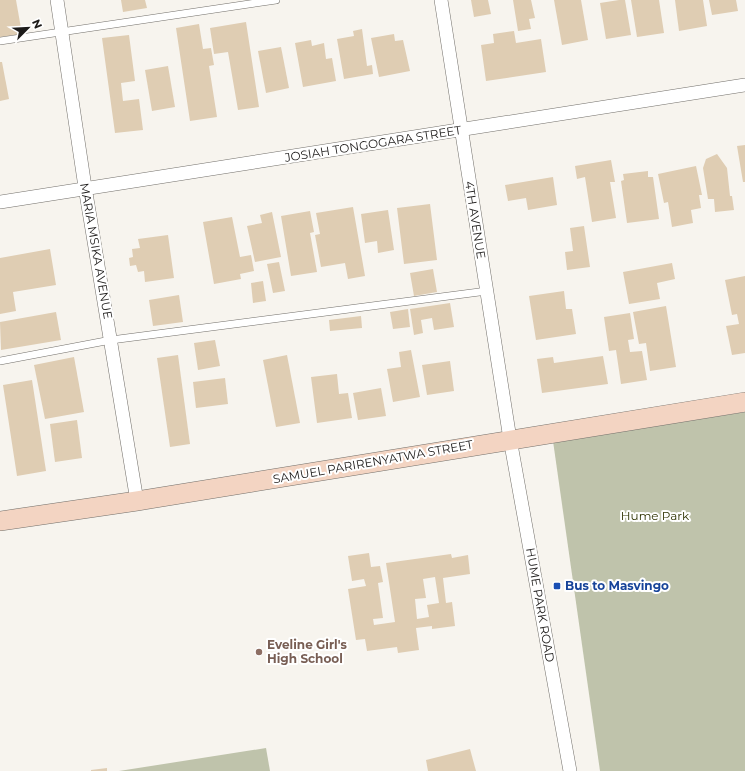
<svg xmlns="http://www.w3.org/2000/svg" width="745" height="771" viewBox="0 0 745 771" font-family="Montserrat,sans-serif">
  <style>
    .green { fill: #bfc3ab }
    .building { fill: #dfcdb3; fill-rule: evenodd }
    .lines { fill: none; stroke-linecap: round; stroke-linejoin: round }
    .lane-casing { stroke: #726f6a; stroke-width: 8 }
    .street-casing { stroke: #726f6a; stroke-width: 14 }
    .secondary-casing { stroke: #726f6a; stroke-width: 20 }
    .lane { stroke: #fff; stroke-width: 7 }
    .street { stroke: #fff; stroke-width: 13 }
    .secondary { stroke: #f3d4c2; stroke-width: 19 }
    .transit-dot { fill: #1a4fb4; stroke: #fff; stroke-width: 1.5 }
    .education-dot { fill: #8d6e63; stroke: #fff; stroke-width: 1.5 }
    .labels { text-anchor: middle; stroke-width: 4; stroke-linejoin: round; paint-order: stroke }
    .street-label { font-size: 12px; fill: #1d1b1a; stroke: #fff }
    .park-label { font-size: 12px; fill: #2e3200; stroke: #fff }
    .transit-label { font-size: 12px; font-weight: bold; fill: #164399; stroke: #fff; text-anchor: start }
    .education-label { font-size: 12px; font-weight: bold; fill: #785e54; stroke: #fff; text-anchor: start }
  </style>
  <rect width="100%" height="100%" fill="#f7f4ee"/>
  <g class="green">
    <path d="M745 412V771H600L553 441Z"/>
    <path d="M266 748 270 771H119Z"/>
  </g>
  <g class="building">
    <path d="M0 0H16L22 34 0 37Z"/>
    <path d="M121 0H145L147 8 123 12Z"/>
    <path d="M471 0H488L491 14 474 17Z"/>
    <path d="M513 0H531L535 18 529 19 531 29 518 31Z"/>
    <path d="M554 0H581L588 40 562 45Z"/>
    <path d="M619 0H625L631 35 606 39 600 3Z"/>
    <path d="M631 0H659L664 33 637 37Z"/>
    <path d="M675 0H703L707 26 679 31Z"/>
    <path d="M709 0H736L738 11 712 15Z"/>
    <path d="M246 22 259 107 238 110 228 52 214 54 210 28Z"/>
    <path d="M199 24 203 49 211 48 214 65 209 66 217 117 190 121 176 28Z"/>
    <path d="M362 29 367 66 372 65 373 74 344 79 337 39 354 36 353 31Z"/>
    <path d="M514 31 516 43 541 39 546 72 486 81 481 45 494 43 493 34Z"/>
    <path d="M394 34 395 41 403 40 410 71 379 77 371 38Z"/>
    <path d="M129 35 135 81 121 83 123 101 139 99 143 130 115 133 102 38Z"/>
    <path d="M311 40 312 46 324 43 326 59 332 58 336 81 303 87 295 43Z"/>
    <path d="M281 47 289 88 266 93 258 51Z"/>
    <path d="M0 62H2L9 99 0 101Z"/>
    <path d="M168 66 175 107 152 111 145 70Z"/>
    <path d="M745 145V182H743L737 146Z"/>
    <path d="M717 154 727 168 730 196H732L734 210 715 212 714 199H708L703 168 706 159Z"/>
    <path d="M611 160 615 182H610L616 218 592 222 585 177 577 179 575 166Z"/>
    <path d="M696 166 702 195H699L701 208 691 210 693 223 672 227 668 202 664 203 658 174Z"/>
    <path d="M648 171V177H653L659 219 627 223 621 181 624 180 623 174Z"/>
    <path d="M553 177 557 205 528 210 526 198 508 201 505 185Z"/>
    <path d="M430 204 437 260 404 264 397 208Z"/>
    <path d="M353 207 365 276 348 279 345 263 321 267 315 235 320 234 316 213Z"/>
    <path d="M388 210 394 250 378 253 377 241 365 243 361 214Z"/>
    <path d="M310 211 314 232 310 233 317 272 291 276 281 216Z"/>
    <path d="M272 212 281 257 255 262 247 226 262 223 260 215Z"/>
    <path d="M232 217 240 257 251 255 254 271 240 274 241 279 214 284 203 222Z"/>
    <path d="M584 226 590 267 567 270 565 252 573 251 570 228Z"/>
    <path d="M168 235 174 278 145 282 144 271 138 272 136 265 130 266 129 258 133 257 132 249 140 248 138 239Z"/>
    <path d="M50 249 56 285 13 292 16 311 0 314V258Z"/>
    <path d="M279 262 285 291 273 293 267 264Z"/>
    <path d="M672 263 675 279 657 283 660 299 629 304 623 272Z"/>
    <path d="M433 269 437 292 414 296 410 273Z"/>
    <path d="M745 276V353L732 355 726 326 739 324 737 314 732 315 725 280Z"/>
    <path d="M263 281 266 301 253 303 251 283Z"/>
    <path d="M564 291 566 309H572L576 334 536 340 529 296Z"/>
    <path d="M179 295 183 322 153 326 149 300Z"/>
    <path d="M450 303 454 327 434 330 432 318 421 320 423 333 414 335 410 309Z"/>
    <path d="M666 306 676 367 650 371 646 343 639 344 633 312Z"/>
    <path d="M408 309 410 327 393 329 390 312Z"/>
    <path d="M56 312 61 340 1 350 0 322Z"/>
    <path d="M630 313 634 339 628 340 630 352 642 351 647 380 621 384 616 350 609 351 604 317Z"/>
    <path d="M361 316 362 328 330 331 329 320Z"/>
    <path d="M215 340 220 366 198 370 194 343Z"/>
    <path d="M411 350 420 397 393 402 387 369 401 367 399 352Z"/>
    <path d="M178 355 190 444 170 447 157 358Z"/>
    <path d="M287 355 300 423 276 427 263 360Z"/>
    <path d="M603 356 608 384 542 393 537 359 553 357 554 363Z"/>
    <path d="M74 357 84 412 45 419 34 365Z"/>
    <path d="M450 361 454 391 427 395 422 365Z"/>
    <path d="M337 374 339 394 348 393 352 418 317 423 311 377Z"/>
    <path d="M225 378 228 404 196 408 193 382Z"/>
    <path d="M32 380 46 471 17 476 3 385Z"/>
    <path d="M381 388 386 416 358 420 353 393Z"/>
    <path d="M77 420 82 458 55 462 50 424Z"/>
    <path d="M369 553 371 567 380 566 383 582 378 583 383 618 373 619 374 625 395 622 386 563 451 554 452 558 468 555 470 574 443 578 446 603 452 602 455 626 432 629V626L416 628 419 650 398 653 397 647 367 651 365 639 356 640 348 589 366 586 364 579 352 581 348 556ZM435 577 439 603 427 605 429 617 417 619 415 599 426 598 423 579Z"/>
    <path d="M470 749 476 771H428L426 760Z"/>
    <path d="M107 768V771H91V770Z"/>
  </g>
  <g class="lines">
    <defs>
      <g id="lane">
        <path d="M0 41 276 0"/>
        <path d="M0 361 111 340 487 291"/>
      </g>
      <g id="street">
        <path d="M57 0 85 187 137 501"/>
        <path d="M441 0 510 439 570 771"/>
        <path d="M0 202 745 85"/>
      </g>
      <path id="secondary" d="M0 521 137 501 745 402"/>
    </defs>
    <use href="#lane" class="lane-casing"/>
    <use href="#street" class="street-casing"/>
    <use href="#secondary" class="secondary-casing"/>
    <use href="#lane" class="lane"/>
    <use href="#street" class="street"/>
    <use href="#secondary" class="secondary"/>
  </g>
  <rect class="transit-dot" x="553" y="582" width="8" height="8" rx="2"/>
  <circle class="education-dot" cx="259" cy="652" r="4"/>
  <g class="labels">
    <g class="street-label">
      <text transform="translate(373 144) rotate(-9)" y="4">JOSIAH TONGOGARA STREET</text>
      <text transform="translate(475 220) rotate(81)" y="4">4TH AVENUE</text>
      <text transform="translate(96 251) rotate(80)" y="4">MARIA MSIKA AVENUE</text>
      <text transform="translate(373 462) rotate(-10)" y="4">SAMUEL PARIRENYATWA STREET</text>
      <text transform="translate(540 605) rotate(80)" y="4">HUME PARK ROAD</text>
    </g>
    <g class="park-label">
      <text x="655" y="520">Hume Park</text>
    </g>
    <g class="transit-label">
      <text x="565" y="590">Bus to Masvingo</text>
    </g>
    <g class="education-label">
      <text x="267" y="649">Eveline Girl's<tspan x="267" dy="14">High School</tspan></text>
    </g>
  </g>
  <g transform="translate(28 28) rotate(66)" stroke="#ffffff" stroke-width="3" paint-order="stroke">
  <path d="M0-3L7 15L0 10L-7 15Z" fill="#1d1b1a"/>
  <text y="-6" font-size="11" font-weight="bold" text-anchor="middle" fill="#1d1b1a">N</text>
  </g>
</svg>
